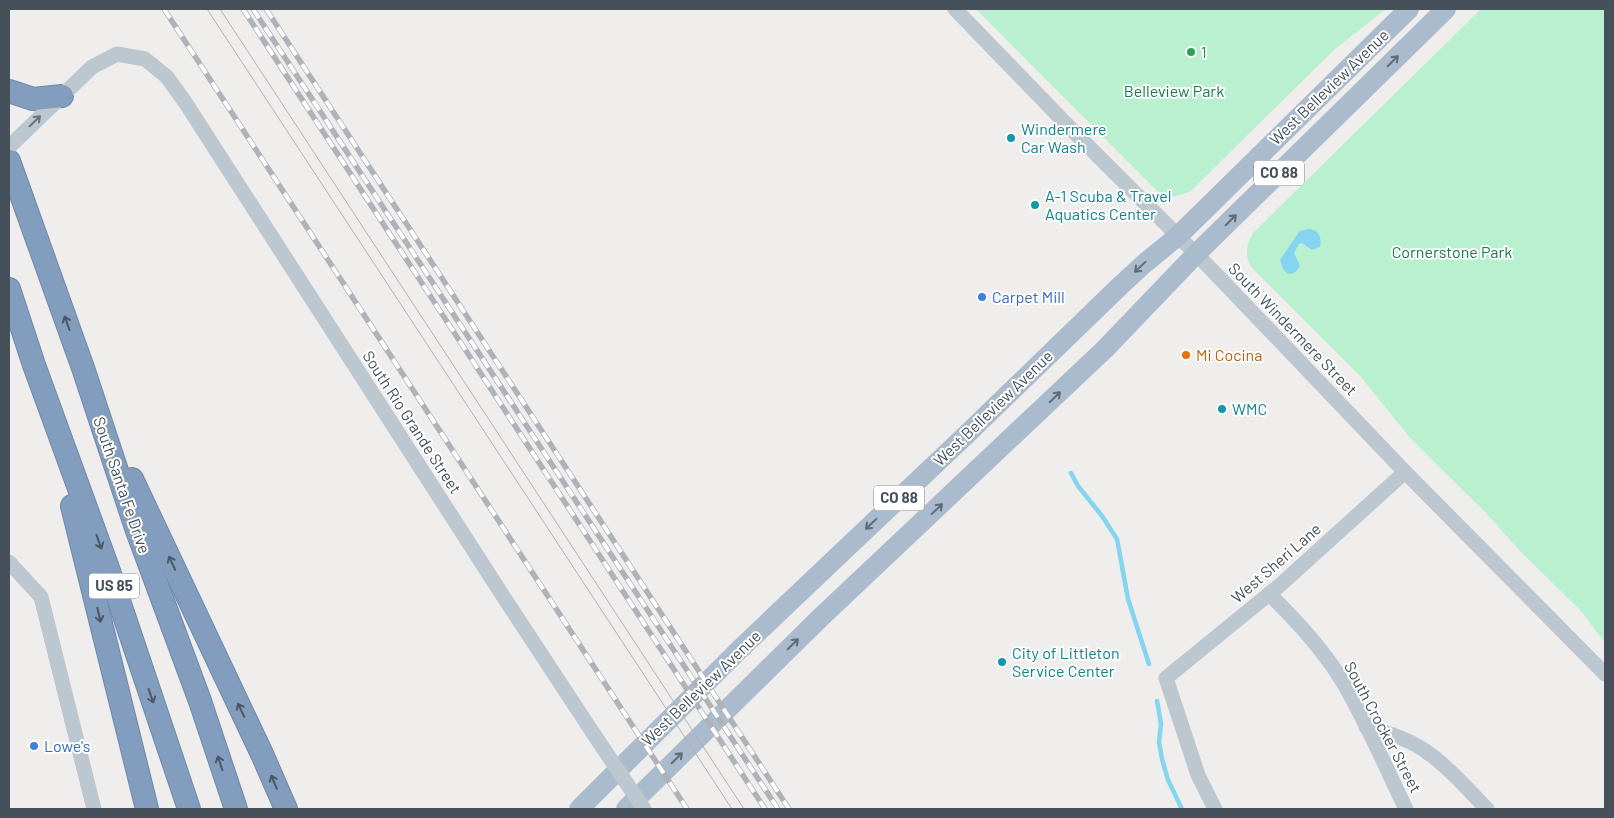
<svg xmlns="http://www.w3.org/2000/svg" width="1614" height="818" viewBox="0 0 1614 818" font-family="Barlow,sans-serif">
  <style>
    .green { fill: #b9f0d0 }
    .water { fill: #84d5ef }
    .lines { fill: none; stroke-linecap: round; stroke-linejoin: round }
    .stream { stroke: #84d5ef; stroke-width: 4.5 }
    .highway-casing { stroke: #6e88aa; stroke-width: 24 }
    .minor { stroke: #bdc7d0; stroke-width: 15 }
    .major { stroke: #abbbce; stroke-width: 20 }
    .highway { stroke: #839dbe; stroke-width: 22 }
    .tram { stroke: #afb2b8; stroke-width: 1 }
    .rail-casing { stroke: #afb2b8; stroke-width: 5.5 }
    .rail { stroke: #fff; stroke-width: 4; stroke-dasharray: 11; stroke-linecap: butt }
    .minor-bridge { stroke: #bdc7d0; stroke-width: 15 }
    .oneway { stroke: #5e6b78 }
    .oneway2 { stroke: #69747e }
    .oneway3 { stroke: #4b5865 }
    .leisure-dot { fill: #2e9e5b; stroke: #fff; stroke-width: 2 }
    .culture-dot { fill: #0f9aa8; stroke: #fff; stroke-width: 2 }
    .shop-dot { fill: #3f7fe0; stroke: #fff; stroke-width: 2 }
    .food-dot { fill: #e8710a; stroke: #fff; stroke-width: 2 }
    .labels { text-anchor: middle; stroke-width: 4; stroke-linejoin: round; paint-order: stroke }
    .shield { fill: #fff; stroke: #7d848c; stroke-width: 1 }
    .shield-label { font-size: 15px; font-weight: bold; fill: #45505b }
    .leisure-label { font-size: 16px; fill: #27864d; stroke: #fff; text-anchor: start }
    .street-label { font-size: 16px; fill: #45505b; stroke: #fff }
    .park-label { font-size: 16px; fill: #137f4d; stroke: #fff }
    .culture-label { font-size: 16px; fill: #0d838f; stroke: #fff; text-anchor: start }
    .shop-label { font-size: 16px; fill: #366cbe; stroke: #fff; text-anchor: start }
    .food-label { font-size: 16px; fill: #c56008; stroke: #fff; text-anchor: start }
  </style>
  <rect width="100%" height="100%" fill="#f0eded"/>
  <g class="green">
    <path d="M976 9H1386L1335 49 1194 188 1189 192 1170 198 1157 191Z"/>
    <path d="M1481 9H1605V642L1598 634 1582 612 1521 552 1485 512 1411 439 1360 376 1252 268C1244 254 1246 247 1253 233Z"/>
  </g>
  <path class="water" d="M1308 229C1319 229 1322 238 1320 247L1312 250 1302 243 1299 244 1294 253 1300 266C1297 271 1294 274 1288 274L1283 269 1280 260 1297 235 1300 231Z"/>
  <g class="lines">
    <g class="stream">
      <path d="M1071 473 1078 486 1102 516 1117 539 1128 599 1149 664"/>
      <path d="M1157 701 1161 724 1159 742 1162 759 1168 780 1182 809"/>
    </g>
    <defs>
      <g id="highway">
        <path d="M9 91 33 99 62 96"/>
        <path d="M9 161 83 368 136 528 200 701 236 809"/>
        <path d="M9 289 34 365 108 568 189 809"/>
        <path d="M132 479 262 754 286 809"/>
        <path d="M72 506 147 809"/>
      </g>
    </defs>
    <use href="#highway" class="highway-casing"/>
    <g class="minor">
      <path d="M955 9 1073 131 1212 270 1405 472 1605 674"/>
      <path d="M9 147 92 67 117 54 145 59 167 77 185 102 503 596 593 733"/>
      <path d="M9 562 41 597 94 809"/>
      <path d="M1269 594C1296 620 1321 647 1341 679 1366 720 1385 766 1406 809"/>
      <path d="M1366 727C1389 733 1412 740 1431 755 1452 770 1469 791 1487 809"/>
      <path d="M1215 809 1198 775 1166 678 1279 586 1405 472"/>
    </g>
    <g class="major">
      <path d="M579 809 739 650 838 556 966 435 1121 285 1145 263 1178 236 1409 9"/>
      <path d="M626 809 820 618 1105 349 1196 254 1446 9"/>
    </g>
    <use href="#highway" class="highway"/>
    <g class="tram">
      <path d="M207 9 732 809"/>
      <path d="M220 9 744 809"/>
    </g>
    <defs>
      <g id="rail">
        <path d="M164 9 687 809"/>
        <path d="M243 9 765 809"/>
        <path d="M253 9 778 809"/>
        <path d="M266 9 789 809"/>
      </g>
    </defs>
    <use href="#rail" class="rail-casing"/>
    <use href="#rail" class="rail"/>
    <path class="minor-bridge" d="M593 733 644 809"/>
  </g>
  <defs><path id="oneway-shaft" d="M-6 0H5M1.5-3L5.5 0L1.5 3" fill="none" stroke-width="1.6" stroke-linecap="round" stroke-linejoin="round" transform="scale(1.25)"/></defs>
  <g class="oneway">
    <use href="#oneway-shaft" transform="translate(1393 61) rotate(-45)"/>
    <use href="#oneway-shaft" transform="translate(1231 220) rotate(-45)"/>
    <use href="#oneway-shaft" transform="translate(1140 267) rotate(137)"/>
    <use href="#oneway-shaft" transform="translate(1055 397) rotate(-44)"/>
    <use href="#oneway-shaft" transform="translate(937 509) rotate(-43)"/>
    <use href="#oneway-shaft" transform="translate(871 524) rotate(137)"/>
    <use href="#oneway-shaft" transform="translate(793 644) rotate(-44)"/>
    <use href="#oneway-shaft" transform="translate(677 758) rotate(-45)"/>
  </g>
  <use class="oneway2" href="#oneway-shaft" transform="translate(35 121) rotate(-44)"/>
  <g class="oneway3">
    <use href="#oneway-shaft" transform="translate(67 323) rotate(-110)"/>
    <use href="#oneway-shaft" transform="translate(99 542) rotate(70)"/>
    <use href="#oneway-shaft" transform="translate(172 563) rotate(-115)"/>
    <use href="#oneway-shaft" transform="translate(99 615) rotate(77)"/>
    <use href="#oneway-shaft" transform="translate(151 696) rotate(71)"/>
    <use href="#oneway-shaft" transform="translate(241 710) rotate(-115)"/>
    <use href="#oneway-shaft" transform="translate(220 763) rotate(-108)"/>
    <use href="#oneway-shaft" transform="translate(274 782) rotate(-113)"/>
  </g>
  <circle class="leisure-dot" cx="1191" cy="52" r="5"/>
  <g class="culture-dot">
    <circle cx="1011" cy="138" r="5"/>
    <circle cx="1035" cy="205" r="5"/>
    <circle cx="1222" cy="409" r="5"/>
    <circle cx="1002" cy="662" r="5"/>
  </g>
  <g class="shop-dot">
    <circle cx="982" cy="297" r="5"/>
    <circle cx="34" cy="746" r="5"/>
  </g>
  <circle class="food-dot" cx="1186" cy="355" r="5"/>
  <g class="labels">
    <g class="shield">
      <rect x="1254" y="160.5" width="50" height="25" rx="4"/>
      <rect x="874" y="485.5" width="50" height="25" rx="4"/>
      <rect x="89" y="573.5" width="50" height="25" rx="4"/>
    </g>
    <g class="shield-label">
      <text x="1279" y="178">CO 88</text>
      <text x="899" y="503">CO 88</text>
      <text x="114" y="591">US 85</text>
    </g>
    <g class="leisure-label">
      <text x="1201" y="58">1</text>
    </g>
    <g class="street-label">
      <text transform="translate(1329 87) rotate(-44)" y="6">West Belleview Avenue</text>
      <text transform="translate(1293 329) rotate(46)" y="6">South Windermere Street</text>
      <text transform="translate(993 408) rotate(-44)" y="6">West Belleview Avenue</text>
      <text transform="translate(412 422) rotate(57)" y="6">South Rio Grande Street</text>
      <text transform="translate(122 485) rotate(71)" y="6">South Santa Fe Drive</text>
      <text transform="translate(1276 563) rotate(-41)" y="6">West Sheri Lane</text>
      <text transform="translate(701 688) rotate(-44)" y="6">West Belleview Avenue</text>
      <text transform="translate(1383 727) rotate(62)" y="6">South Crocker Street</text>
    </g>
    <g class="park-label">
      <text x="1174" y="97">Belleview Park</text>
      <text x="1452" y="258">Cornerstone Park</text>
    </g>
    <g class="culture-label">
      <text x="1021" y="135">Windermere<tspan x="1021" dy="18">Car Wash</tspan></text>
      <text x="1045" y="202">A-1 Scuba &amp; Travel<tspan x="1045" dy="18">Aquatics Center</tspan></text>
      <text x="1232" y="415">WMC</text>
      <text x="1012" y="659">City of Littleton<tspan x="1012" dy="18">Service Center</tspan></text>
    </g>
    <g class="shop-label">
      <text x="992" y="303">Carpet Mill</text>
      <text x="44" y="752">Lowe's</text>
    </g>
    <g class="food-label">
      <text x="1196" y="361">Mi Cocina</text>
    </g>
  </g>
  <rect width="1614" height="818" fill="none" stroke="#45505b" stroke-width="20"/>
</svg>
